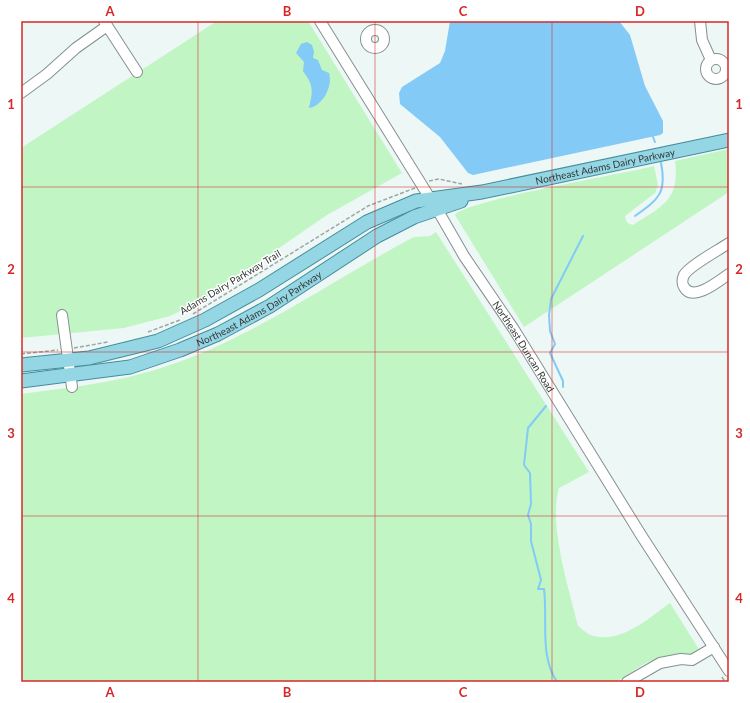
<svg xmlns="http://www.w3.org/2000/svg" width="750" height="703" viewBox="0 0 750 703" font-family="Lato,sans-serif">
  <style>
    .green { fill: #c1f5c4 }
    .water { fill: #83caf7 }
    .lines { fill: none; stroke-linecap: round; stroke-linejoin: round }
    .stream { stroke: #83caf7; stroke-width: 2 }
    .minor-casing { stroke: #869090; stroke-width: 12 }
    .major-casing { stroke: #458d9b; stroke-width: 15 }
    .path { stroke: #9ea6a5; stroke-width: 1.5; stroke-dasharray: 4 2; stroke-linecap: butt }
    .minor { stroke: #fff; stroke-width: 10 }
    .major { stroke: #95d6e4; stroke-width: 13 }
    .grid { fill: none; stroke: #d62828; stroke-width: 1; stroke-opacity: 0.55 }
    .labels { text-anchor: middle; stroke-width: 3; stroke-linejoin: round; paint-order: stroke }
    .street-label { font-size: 10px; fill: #333736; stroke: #fff }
    .neatline { fill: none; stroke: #d62828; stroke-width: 1.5 }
    .grid-label { font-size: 13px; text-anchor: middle; font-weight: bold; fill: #d62828 }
  </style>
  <rect width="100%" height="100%" fill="#ecf7f6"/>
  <g class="green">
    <path d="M217 21H308L402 173 327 215 202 301 170 316 124 328 21 338V148Z"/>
    <path d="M729 149V192L524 327 455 215C462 201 628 173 654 166L658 185 655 193 625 216C626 222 628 224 633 225 663 206 680 200 675 161Z"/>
    <path d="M436 232 589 472 559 488C548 524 569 589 578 626 582 629 588 635 594 636 622 643 649 618 670 603L700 651C684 659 665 655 648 662 637 667 627 676 616 682H21V394C66 388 112 383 155 370 248 342 330 281 414 237L430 236Z"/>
  </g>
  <g class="water">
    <path d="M450 21H619L630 35 645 86 663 121V133L660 135 473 175 468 173 440 137 400 104 399 93 402 87 440 63 445 51Z"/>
    <path d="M307 42 312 45 314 52 313 58 318 60 322 70 329 73C333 86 323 106 309 108 313 91 314 86 303 71L304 62 296 53 301 44Z"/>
  </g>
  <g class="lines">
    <g class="stream">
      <path d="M653 137 655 142"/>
      <path d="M635 216C659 199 667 193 661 163"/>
      <path d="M563 387V381L550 353 555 344 550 331 549 315 551 299 583 236"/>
      <path d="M546 406 528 428 524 465 530 473 531 504 528 515 531 524V541L541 580 538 589H544C548 619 539 655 557 682"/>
    </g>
    <defs>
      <g id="minor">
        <path d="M104 21 137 72"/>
        <path id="s1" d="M320 21 441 216 464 256 513 328 641 535 729 671"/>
        <path d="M700 21 702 40 711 60"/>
        <circle cx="375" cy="39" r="9"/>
        <circle cx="716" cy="69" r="10"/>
        <path d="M21 93 47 74 76 48 107 26"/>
        <path d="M729 243C719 250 689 266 684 275 682 279 682 284 684 287 693 303 720 280 729 274"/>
        <path d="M62 315 72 387"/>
        <path d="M627 682 660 663 681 659 692 660 714 647"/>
      </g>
      <g id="major">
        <path id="s2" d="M21 365 89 358 158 341 205 320 259 290 367 222 416 201 482 192 729 140"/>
        <path id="s3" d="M21 381 130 367 180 350 218 334 270 306 377 236 414 217 461 201"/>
      </g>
    </defs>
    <use href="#minor" class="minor-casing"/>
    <use href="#major" class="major-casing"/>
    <g class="path">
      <path d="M429 181 439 179 462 184"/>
      <path d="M193 314 368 206 415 188"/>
      <path d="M148 332 180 320"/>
      <path d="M74 348 108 342"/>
      <path d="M21 354 58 350"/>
      <path d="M722 677 725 682"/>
    </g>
    <use href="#minor" class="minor"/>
    <use href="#major" class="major"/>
  </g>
  <path class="grid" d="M198 21V682M375 21V682M552 21V682M21 187H729M21 352H729M21 516H729"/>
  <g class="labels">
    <g class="street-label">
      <text dy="4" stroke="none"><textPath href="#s2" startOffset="626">Northeast Adams Dairy Parkway</textPath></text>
      <text transform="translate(230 282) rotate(-31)" y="4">Adams Dairy Parkway Trail</text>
      <text dy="4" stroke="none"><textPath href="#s3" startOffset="252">Northeast Adams Dairy Parkway</textPath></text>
      <text dy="4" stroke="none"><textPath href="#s1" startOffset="384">Northeast Duncan Road</textPath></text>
    </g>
  </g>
  <rect width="750" height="703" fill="none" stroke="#ffffff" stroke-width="44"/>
  <rect x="22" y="22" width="706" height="659" class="neatline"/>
  <g class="grid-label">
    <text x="110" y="16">A</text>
    <text x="287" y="16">B</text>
    <text x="463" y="16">C</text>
    <text x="640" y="16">D</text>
    <text x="11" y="109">1</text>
    <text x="739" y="109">1</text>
    <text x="11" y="274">2</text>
    <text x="739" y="274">2</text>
    <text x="11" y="438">3</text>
    <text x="739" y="438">3</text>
    <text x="11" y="603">4</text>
    <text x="739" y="603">4</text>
    <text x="110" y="697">A</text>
    <text x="287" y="697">B</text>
    <text x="463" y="697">C</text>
    <text x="640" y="697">D</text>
  </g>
</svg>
